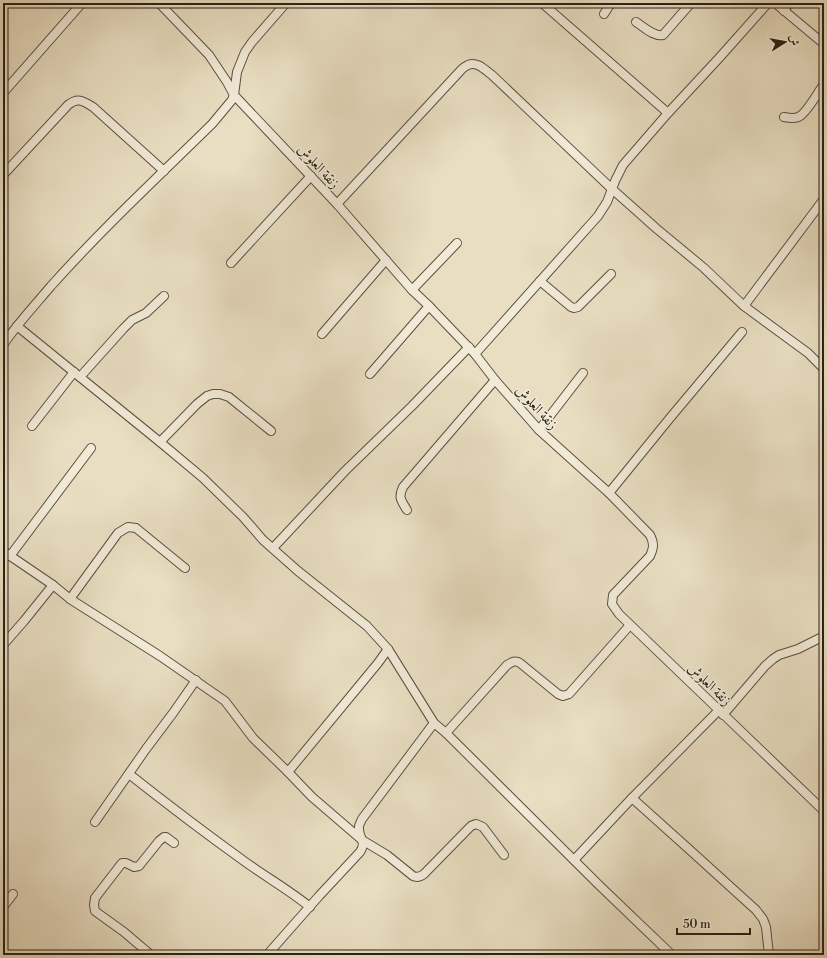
<svg xmlns="http://www.w3.org/2000/svg" width="827" height="958" viewBox="0 0 827 958" font-family="'Libre Bodoni',Amiri,serif">
  <style>
    .lines { fill: none; stroke-linecap: round; stroke-linejoin: round }
    .street-casing { stroke: #5a5041; stroke-width: 10 }
    .street { stroke: #f1ead7; stroke-width: 8 }
    .labels { text-anchor: middle; stroke-width: 3; stroke-linejoin: round; paint-order: stroke }
    .street-label { font-size: 14px; fill: #2a2116; stroke: #f1ead7 }
  </style>
  <rect width="100%" height="100%" fill="#e9dec2"/>
  <filter id="stains"><feTurbulence type="fractalNoise" baseFrequency=".005" numOctaves="4"/><feColorMatrix values="0 0 0 0 .2 0 0 0 0 .09 0 0 0 0 .02 0 0 0 .5 -.17"/></filter>
  <radialGradient id="worn" r=".72"><stop offset=".6" stop-color="#630" stop-opacity="0"/><stop offset="1" stop-color="#630" stop-opacity=".3"/></radialGradient>
  <g class="lines">
    <defs>
      <g id="street">
        <path d="M159 3 209 55 227 82 234 95 337 204 412 290 429 306 475 354 495 380 539 430 609 493 650 535C654 543 654 547 650 556L613 595 612 604 619 614C687 680 756 745 824 811"/>
        <path d="M542 3 668 113"/>
        <path d="M775 3 824 44"/>
        <path d="M784 11 789 3"/>
        <path d="M604 14 611 3"/>
        <path d="M636 22C644 27 654 37 663 35L691 3"/>
        <path d="M3 93 82 3"/>
        <path d="M784 117C789 118 796 119 800 116 808 111 818 92 824 84"/>
        <path d="M3 175 68 105C78 97 83 101 93 107L164 171"/>
        <path d="M337 204 462 69C464 67 466 66 468 65 477 61 485 70 492 75L612 189 657 229 704 268 744 306 808 353 824 369"/>
        <path d="M231 263 311 176"/>
        <path d="M540 281 571 307 574 308 578 307 611 274"/>
        <path d="M412 290 457 243"/>
        <path d="M744 306 824 199"/>
        <path d="M17 326 160 442 203 478 243 517 263 540 298 571 367 626 388 649 434 723 446 733 601 887 672 955"/>
        <path d="M322 334 386 260"/>
        <path d="M3 345C17 324 35 305 51 286 102 229 158 177 212 124L232 100 234 95 237 72 245 52 252 42 286 3"/>
        <path d="M475 354 598 216 607 202 615 181 623 165 668 113 720 57 768 3"/>
        <path d="M370 374 429 306"/>
        <path d="M80 377 123 329 132 320 146 313 164 296"/>
        <path d="M32 426 74 372"/>
        <path d="M539 430 583 373"/>
        <path d="M160 442 197 404 207 396 213 394H220L229 397 271 431"/>
        <path d="M609 493 670 418 742 332"/>
        <path d="M407 510C401 500 398 498 403 487L495 380"/>
        <path d="M273 548 345 471 412 406 469 347"/>
        <path d="M3 551 53 585 70 599 160 656 225 701 253 738 288 772 312 797 362 840 387 855 413 876C417 878 420 877 424 874L471 826 476 824 483 827 504 855"/>
        <path d="M10 556 91 448"/>
        <path d="M70 599 118 533 128 527 136 528 185 568"/>
        <path d="M3 645 24 621 53 585"/>
        <path d="M723 715 765 666 773 659 779 655 798 649 824 636"/>
        <path d="M446 733 507 665C512 662 515 660 520 663L558 694 563 696 569 694 630 625"/>
        <path d="M288 772 378 663 388 649"/>
        <path d="M129 774C167 804 205 833 244 861 266 877 289 890 310 907"/>
        <path d="M632 798 691 851 756 910 763 919 766 927 769 955"/>
        <path d="M95 822 146 749 173 713 196 680"/>
        <path d="M574 860 632 798 719 710"/>
        <path d="M3 907 13 894"/>
        <path d="M151 955 124 932 99 914 95 911 94 905 95 898 122 863H126L134 867 139 866 159 841 164 837H166L174 843"/>
        <path d="M267 955 319 896 360 852C367 841 359 839 359 829 358 825 361 822 362 819L434 723"/>
      </g>
    </defs>
    <use href="#street" class="street-casing"/>
    <use href="#street" class="street"/>
  </g>
  <g class="labels">
    <g class="street-label">
      <text transform="translate(319 166) rotate(47)" y="5">زنقة العلوش</text>
      <text transform="translate(537 407) rotate(47)" y="5">زنقة العلوش</text>
      <text transform="translate(710 684) rotate(44)" y="5">زنقة العلوش</text>
    </g>
  </g>
  <rect width="827" height="958" fill="none" stroke="#e9dec2" stroke-width="16"/>
  <rect x="4" y="4" width="819" height="950" fill="none" stroke="#2a2116" stroke-width="2"/>
  <rect x="8" y="8" width="811" height="942" fill="none" stroke="#2a2116"/>
  <g transform="translate(785 42) rotate(79)" stroke="#f1ead7" stroke-width="3" paint-order="stroke">
  <path d="M0-3L7 15L0 10L-7 15Z" fill="#2a2116"/>
  <text y="-6" font-size="11" font-weight="bold" text-anchor="middle" fill="#2a2116">ش</text>
  </g>
  <path d="M677 928v6h73v-6" fill="none" stroke="#2a2116" stroke-width="2"/>
  <text x="683" y="928" font-size="12" fill="#2a2116" stroke="#f1ead7" stroke-width="3" paint-order="stroke">50 m</text>
  <rect width="100%" height="100%" filter="url(#stains)"/>
  <rect width="100%" height="100%" fill="url(#worn)"/>
</svg>
